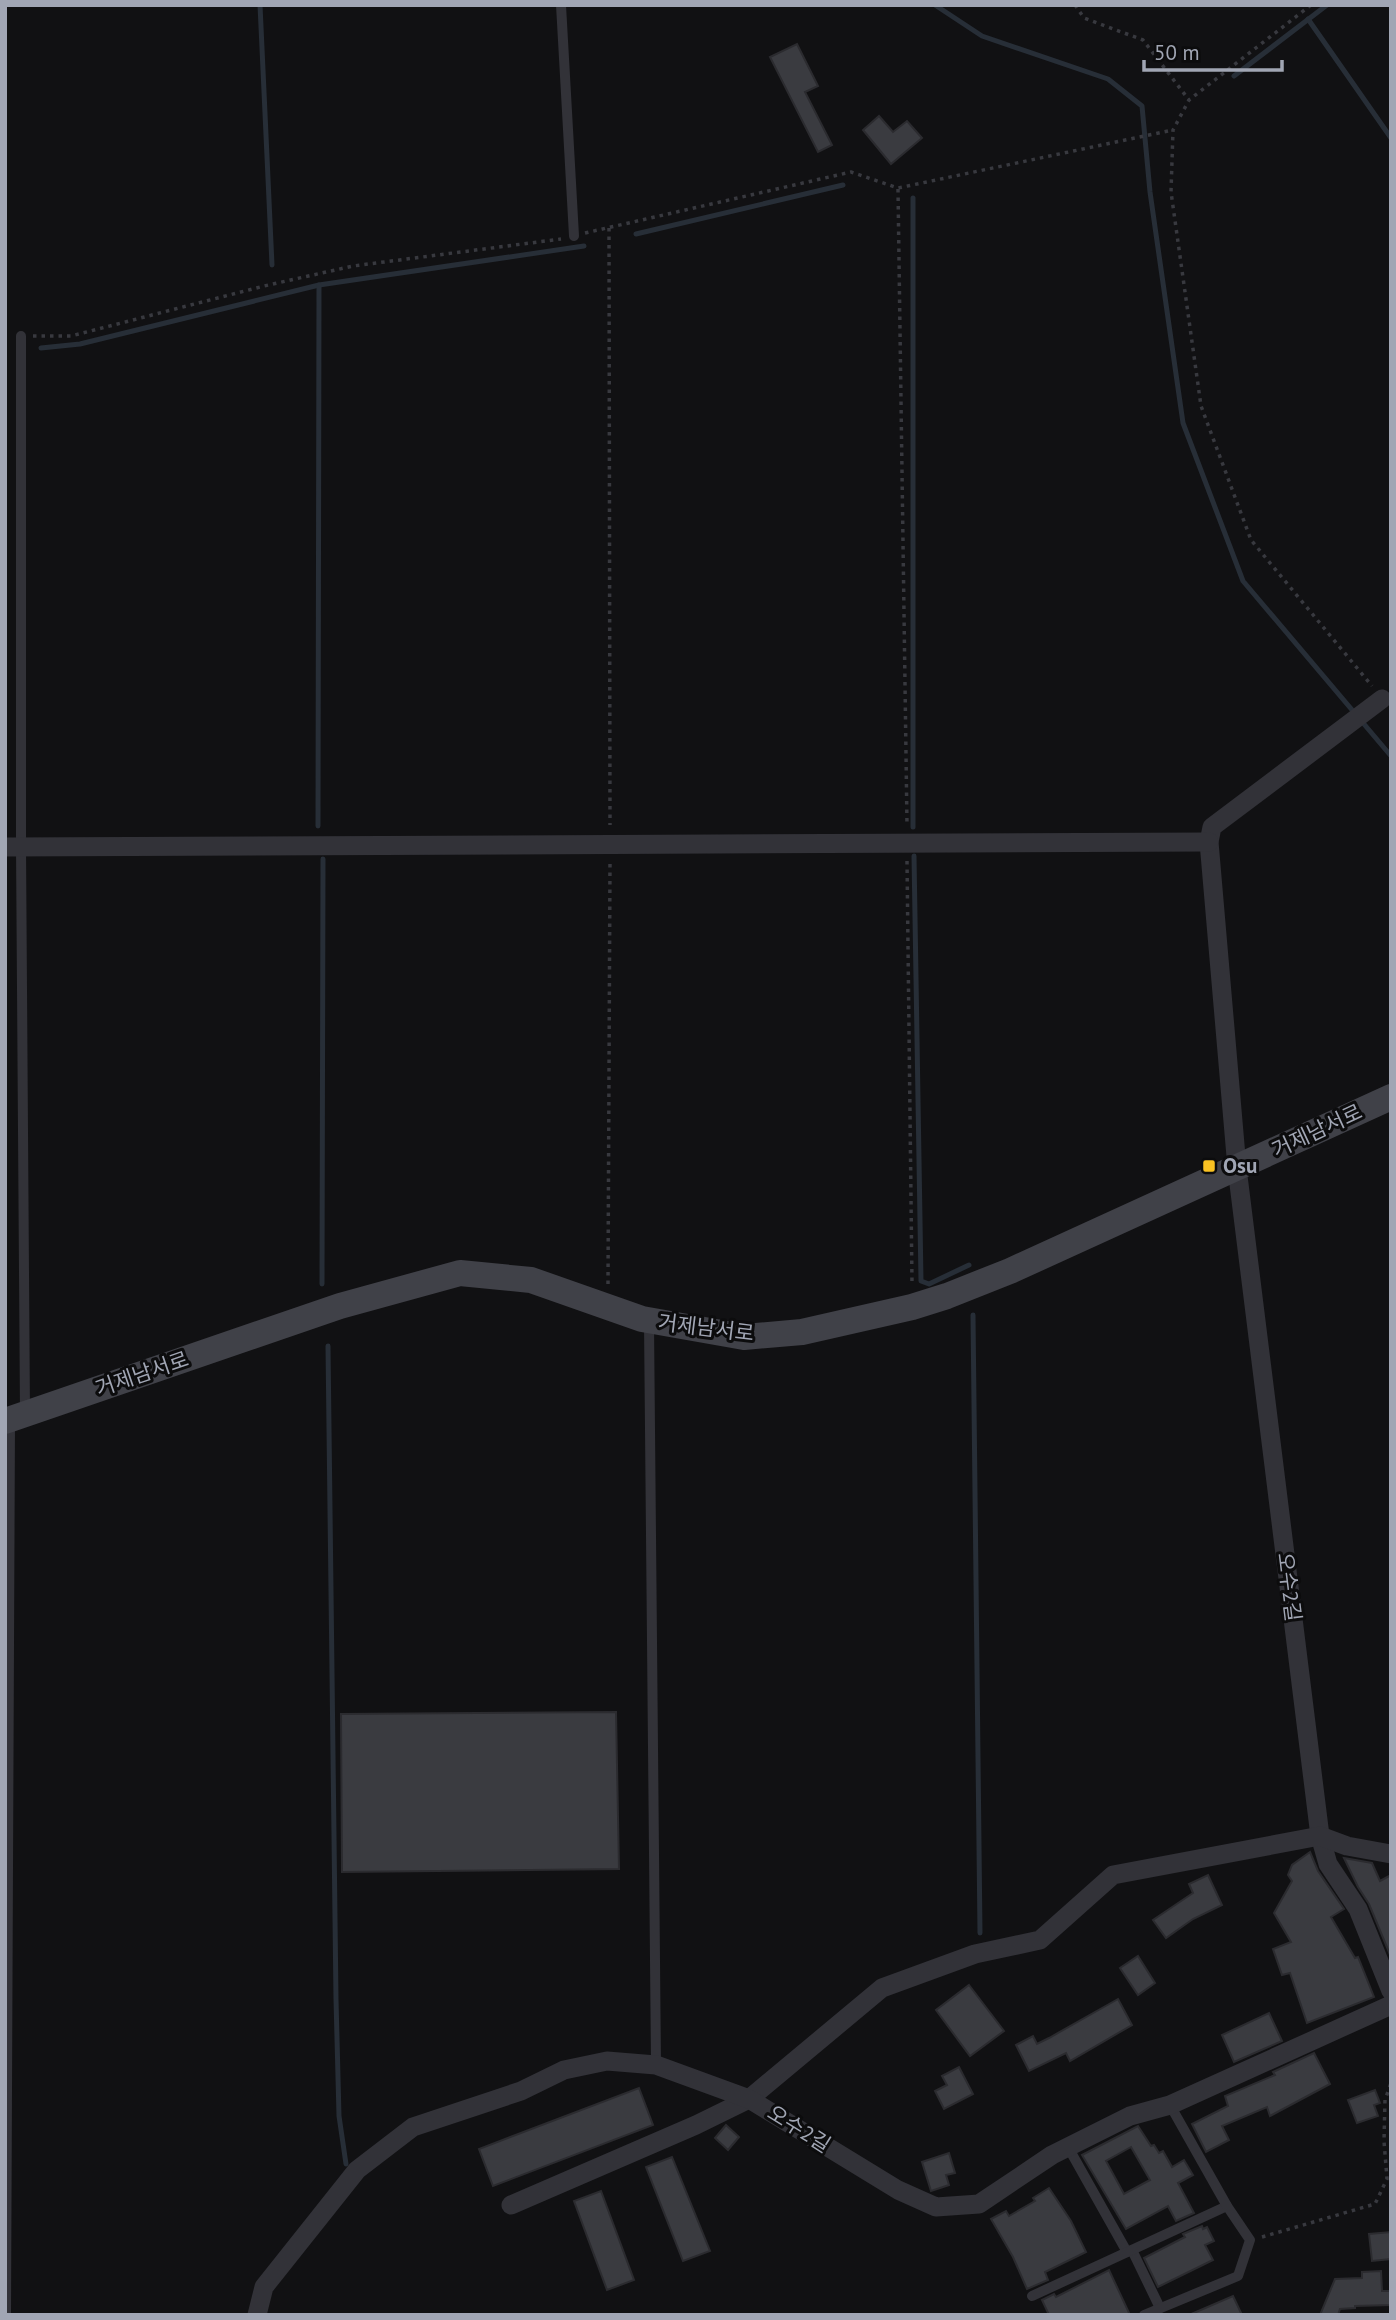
<svg xmlns="http://www.w3.org/2000/svg" width="1396" height="2320" viewBox="0 0 1396 2320" font-family="'PT Sans','Noto Sans KR',sans-serif">
  <style>
    .lines { fill: none; stroke-linecap: round; stroke-linejoin: round }
    .stream { stroke: #272e37; stroke-width: 5 }
    .building { fill: #3a3b40; stroke: #2b2b2f; stroke-width: 2; fill-rule: evenodd }
    .path { stroke: #38393f; stroke-width: 3.5; stroke-dasharray: 3.5 5; stroke-linecap: butt }
    .lane { stroke: #323238; stroke-width: 10 }
    .street { stroke: #323238; stroke-width: 19 }
    .secondary { stroke: #404148; stroke-width: 26 }
    .poi-dot { fill: #fac222; stroke: #0c0c0d; stroke-width: 2.5 }
    .labels { text-anchor: middle; stroke-width: 6; stroke-linejoin: round; paint-order: stroke }
    .street-label { font-size: 21px; fill: #a1a6b4; stroke: #0c0c0d }
    .poi-label { font-size: 21px; font-weight: bold; fill: #a1a6b4; stroke: #0c0c0d; text-anchor: start }
  </style>
  <rect width="100%" height="100%" fill="#111113"/>
  <g class="lines">
    <g class="stream">
      <path d="M260 5 272 265"/>
      <path d="M935 5 982 36 1108 79 1142 106 1150 192 1183 423 1243 581 1391 756"/>
      <path d="M1308 19 1391 138"/>
      <path d="M1234 76 1327 5"/>
      <path d="M913 198V827"/>
      <path d="M636 234 843 185"/>
      <path d="M41 348 80 344 319 285 584 246"/>
      <path d="M318 826 319 285"/>
      <path d="M914 856 921 1281 929 1284 969 1265"/>
      <path d="M322 1284 323 859"/>
      <path d="M973 1315 980 1933"/>
      <path d="M328 1346 336 1999 339 2116 346 2164"/>
    </g>
  </g>
  <g class="building">
    <path d="M797 44 818 86 805 92 832 145 818 152 770 57Z"/>
    <path d="M879 116 893 132 907 121 922 138 891 164 863 130Z"/>
    <path d="M616 1712 619 1869 342 1872 341 1714Z"/>
    <path d="M1310 1852 1318 1871 1344 1909 1331 1917 1355 1958 1358 1957 1374 1997 1307 2023 1290 1973 1282 1975 1273 1949 1291 1942 1274 1913 1292 1881 1288 1875 1292 1865Z"/>
    <path d="M1344 1858 1372 1863 1380 1881 1391 1875V1957L1369 1904 1358 1887Z"/>
    <path d="M1208 1875 1222 1905 1193 1919 1166 1938 1153 1920 1193 1893 1189 1884Z"/>
    <path d="M1138 1956 1155 1983 1138 1995 1120 1968Z"/>
    <path d="M969 1985 1004 2031 970 2056 936 2010Z"/>
    <path d="M1118 1999 1132 2025 1070 2061 1066 2053 1029 2071 1016 2045 1033 2036 1037 2044 1049 2038Z"/>
    <path d="M1269 2013 1282 2041 1234 2062 1222 2035Z"/>
    <path d="M1314 2053 1330 2084 1270 2116 1267 2107 1222 2126 1229 2140 1206 2152 1192 2124 1228 2106 1225 2096 1275 2075 1273 2072Z"/>
    <path d="M959 2067 973 2094 944 2109 935 2091 947 2085 942 2076Z"/>
    <path d="M639 2088 653 2125 493 2186 479 2149Z"/>
    <path d="M1375 2090 1380 2103 1374 2105 1378 2116 1357 2123 1348 2100Z"/>
    <path d="M726 2125 739 2137 728 2150 715 2138Z"/>
    <path d="M1138 2126 1151 2146 1154 2145 1159 2153 1163 2151 1172 2167 1184 2160 1193 2175 1178 2183 1194 2213 1176 2221 1168 2206 1126 2229 1082 2155ZM1131 2147 1150 2180 1124 2194 1106 2161Z"/>
    <path d="M949 2153 955 2173 946 2175 949 2185 931 2191 922 2162Z"/>
    <path d="M672 2157 710 2251 683 2261 646 2167Z"/>
    <path d="M1049 2188 1071 2221 1086 2252 1045 2272 1048 2280 1027 2289 1013 2257 991 2219 1006 2211 1009 2216 1035 2201 1033 2198Z"/>
    <path d="M601 2191 634 2280 607 2290 574 2201Z"/>
    <path d="M1202 2226 1203 2229 1207 2227 1214 2241 1205 2245 1213 2260 1158 2287 1144 2258 1185 2237 1183 2234Z"/>
    <path d="M1391 2232V2259L1372 2261 1369 2234Z"/>
    <path d="M1109 2270 1130 2315H1049L1042 2300 1054 2294 1056 2297Z"/>
    <path d="M1381 2271 1382 2291H1391V2305L1355 2306V2308L1340 2309 1338 2315H1320L1335 2279 1362 2278V2272Z"/>
    <path d="M1233 2296 1242 2315H1189Z"/>
  </g>
  <g class="lines">
    <g class="path">
      <path d="M1075 5 1084 18 1143 40 1189 100"/>
      <path d="M1311 5 1189 100 1173 130 1171 192 1201 406 1251 540 1372 686"/>
      <path d="M898 189 907 825"/>
      <path d="M609 228 610 825"/>
      <path d="M585 233 851 172 898 188 1173 130"/>
      <path d="M33 336H71L264 286 353 266 561 239"/>
      <path d="M907 861 912 1283"/>
      <path d="M608 1284 610 861"/>
      <path d="M1262 2237 1375 2204 1387 2179 1384 2141 1385 2100 1391 2083"/>
    </g>
    <g class="lane">
      <path d="M561 5 574 236"/>
      <path d="M21 336V847L25 1414"/>
      <path d="M649 1323 656 2065"/>
      <path d="M1068 2147 1127 2252"/>
      <path d="M1132 2250 1160 2308"/>
      <path d="M1032 2296 1227 2206"/>
      <path d="M6 2315 10 1423"/>
      <path d="M1144 2315 1238 2276 1250 2240 1227 2206 1170 2105"/>
    </g>
    <g class="street">
      <path d="M1382 699 1212 827 1209 842 1237 1168 1320 1836 1328 1864 1358 1909 1391 1991"/>
      <path d="M5 847 1209 842"/>
      <path d="M511 2205 696 2125 749 2099 882 1988 975 1954 1040 1940 1113 1875 1320 1836 1347 1846 1391 1854"/>
      <path d="M257 2315 264 2287 357 2170 413 2127 521 2091 564 2070 607 2061 656 2065 749 2099 898 2190 936 2207 979 2204 1052 2155 1130 2116 1170 2105 1391 2005"/>
    </g>
    <path class="secondary" d="M5 1421 340 1306 460 1273 531 1280 642 1319 744 1337 802 1332 912 1307 947 1296 1010 1271 1391 1097"/>
  </g>
  <rect class="poi-dot" x="1202" y="1159" width="14" height="14" rx="3.5"/>
  <g class="labels">
    <g class="street-label">
      <text transform="translate(1317 1131) rotate(-25)" y="7">거제남서로</text>
      <text transform="translate(706 1328) rotate(7)" y="7">거제남서로</text>
      <text transform="translate(142 1374) rotate(-19)" y="7">거제남서로</text>
      <text transform="translate(1289 1587) rotate(83)" y="7">오수2길</text>
      <text transform="translate(799 2129) rotate(32)" y="7">오수2길</text>
    </g>
    <g class="poi-label">
      <text x="1223" y="1173">Osu</text>
    </g>
  </g>
  <rect width="1396" height="2320" fill="none" stroke="#a1a6b4" stroke-width="14"/>
  <path d="M1144 60v10h138v-10" fill="none" stroke="#a1a6b4" stroke-width="3.5"/>
  <text x="1154" y="60" font-size="21" fill="#a1a6b4" stroke="#0c0c0d" stroke-width="5" paint-order="stroke">50 m</text>
</svg>
